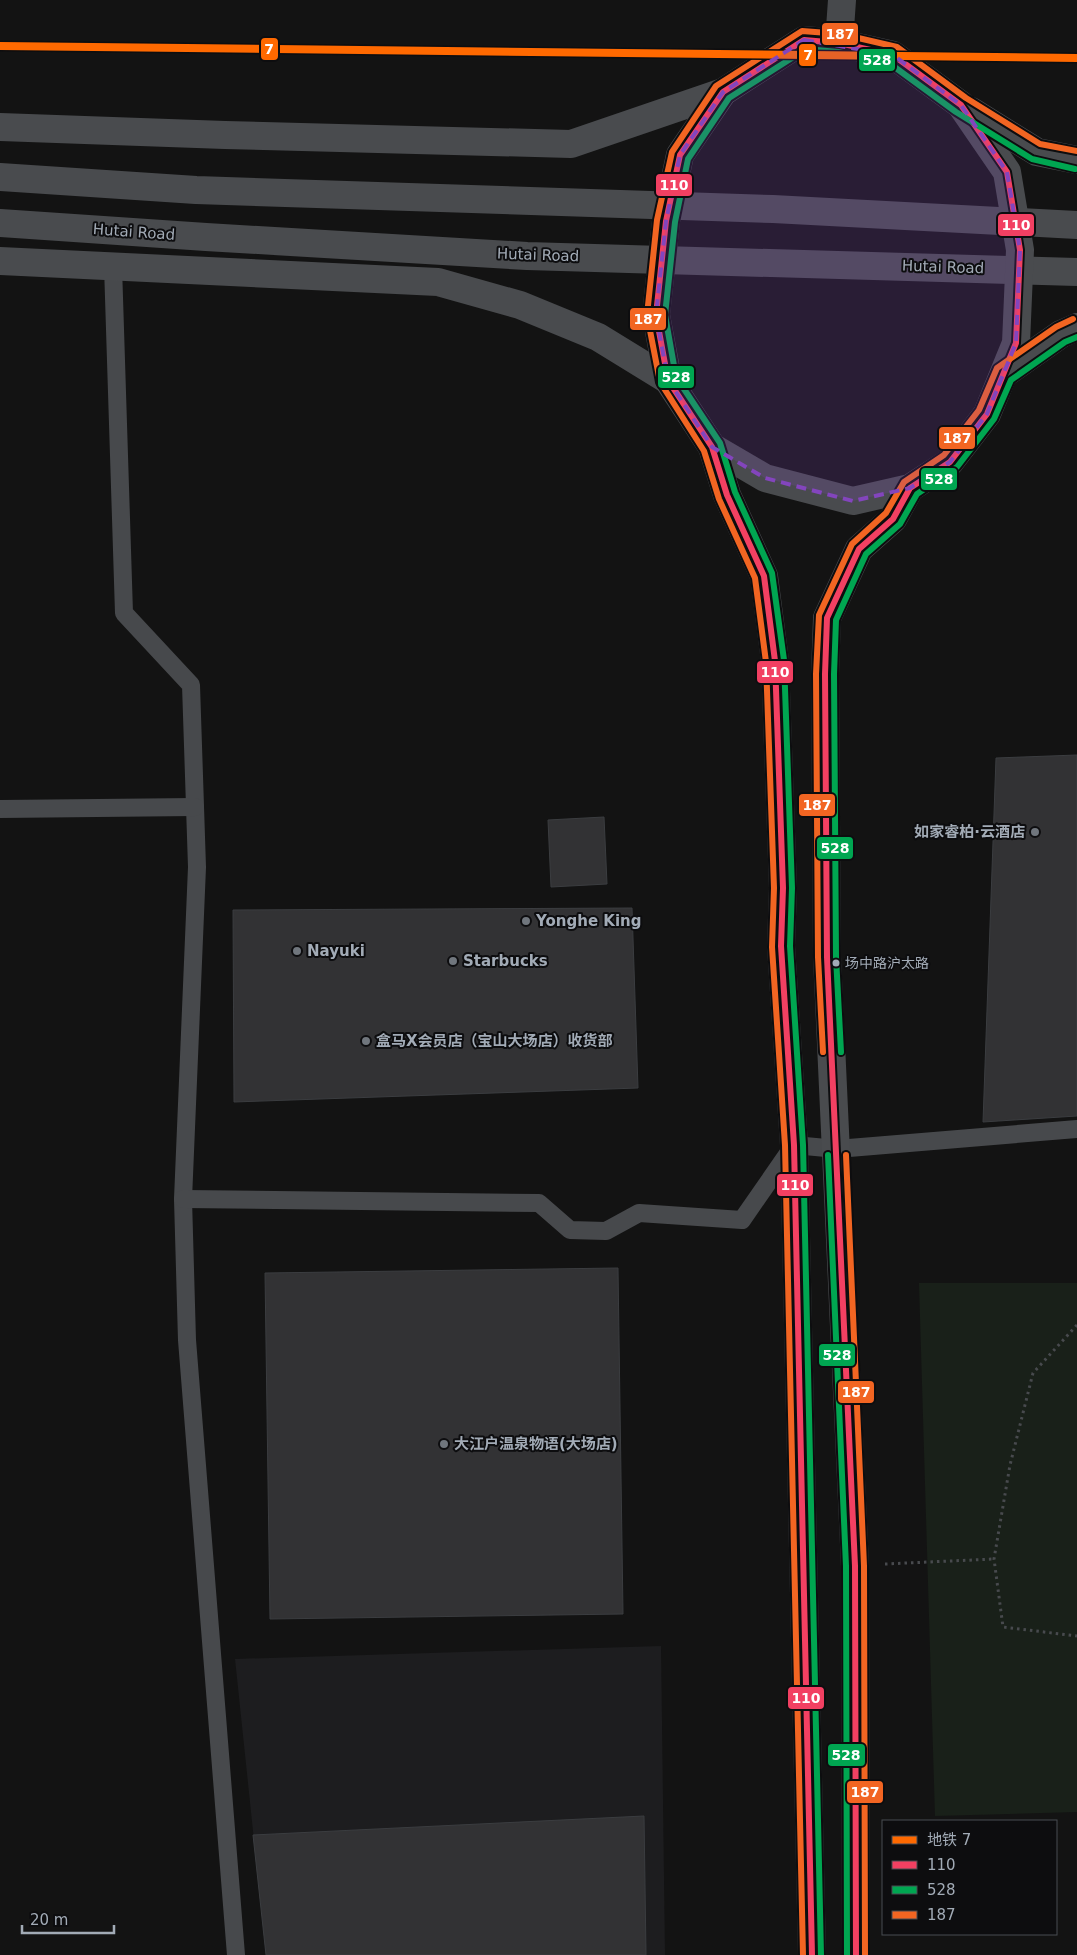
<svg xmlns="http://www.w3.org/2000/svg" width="1077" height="1955" viewBox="0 0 1077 1955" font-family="'DejaVu Sans','Noto Sans SC',sans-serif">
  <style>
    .built { fill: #1d1d1f }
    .green { fill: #192019 }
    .building { fill: #323234; stroke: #3b3d40 }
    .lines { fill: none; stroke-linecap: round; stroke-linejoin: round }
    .path { stroke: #484a4e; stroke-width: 3; stroke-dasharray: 2.5 4; stroke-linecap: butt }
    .lane { stroke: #47494c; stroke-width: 18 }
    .street { stroke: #47494c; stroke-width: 28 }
    .primary { stroke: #494b4e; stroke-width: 28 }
    .bus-1-casing { stroke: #0d0d0f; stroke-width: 10 }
    .bus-2-casing { stroke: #0d0d0f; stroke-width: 10 }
    .bus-3-casing { stroke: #0d0d0f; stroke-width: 10 }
    .bus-1 { stroke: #f24062; stroke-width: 6 }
    .bus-2 { stroke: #00a651; stroke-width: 6 }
    .bus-3 { stroke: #f26522; stroke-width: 6 }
    .metro-1-casing { stroke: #0d0d0f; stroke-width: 11 }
    .metro-1 { stroke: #ff6900; stroke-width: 8 }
    .marked { fill: #8345bd; fill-opacity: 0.2; stroke: #8345bd; stroke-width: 4; stroke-dasharray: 10 6; stroke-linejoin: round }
    .poi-dot { fill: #70767d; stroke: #0d0d0f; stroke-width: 2 }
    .bus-dot { fill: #a2abb6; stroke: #0d0d0f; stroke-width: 2 }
    .labels { text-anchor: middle; stroke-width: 4; stroke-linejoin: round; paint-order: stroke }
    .bus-label { font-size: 14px; fill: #a2abb6; stroke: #0d0d0f; text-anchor: start }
    .street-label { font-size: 15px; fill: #a2abb6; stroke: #0d0d0f }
    .poi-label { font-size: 15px; font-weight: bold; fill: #a2abb6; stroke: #0d0d0f; text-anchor: start }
    .line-badge { stroke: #0d0d0f; stroke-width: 2 }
    .badge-label { font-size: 14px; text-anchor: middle; font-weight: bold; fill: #fff }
  </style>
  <rect width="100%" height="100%" fill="#131313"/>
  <path class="built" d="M661 1646 665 1955H266L235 1659Z"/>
  <path class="green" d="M919 1283H1077V1812L935 1816Z"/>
  <g class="building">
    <path d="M1077 755V1116L983 1122 996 758Z"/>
    <path d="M604 817 607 884 551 887 548 820Z"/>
    <path d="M632 908 638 1088 234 1102 233 910Z"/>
    <path d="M618 1268 623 1614 270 1619 265 1273Z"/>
    <path d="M644 1816 646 1955H266L253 1835Z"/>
  </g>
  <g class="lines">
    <g class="path">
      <path d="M1077 1325 1033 1373 1010 1465 994 1559 1003 1627 1077 1636"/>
      <path d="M885 1564 994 1559"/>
    </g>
    <g class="lane">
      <path d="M113 266 124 613 191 685 197 867 183 1199 187 1340 236 1955"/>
      <path d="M0 809 195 807"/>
      <path d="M183 1199 539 1203 570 1230 606 1231 639 1213 742 1220 794 1145 837 1149 1077 1129"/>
    </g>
    <path class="street" d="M839 43 842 0"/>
    <g class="primary">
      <path d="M971 111 1037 152 1077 160"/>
      <path d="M0 127 225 135 571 144 723 92"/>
      <path d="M0 177 196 190 773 209 1077 225"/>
      <path d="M0 223 206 237 527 256 1077 272"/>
      <path d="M0 261 438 282 520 305 598 337 668 380"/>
      <path d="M1004 374 1061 334 1077 327"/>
      <path d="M712 447 765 478 853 501 910 488 950 462 987 414 1016 343 1020 250 1007 172 961 105 893 55 839 43 804 40 723 92 680 155 666 221 656 315 668 380 712 447 727 495 764 576 775 661 783 888 781 946 794 1145 812 1955"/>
      <path d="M856 1955 855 1566 827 957 825 674 827 618 859 549 893 519 910 488"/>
    </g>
    <defs>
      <path id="bus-1" d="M812 1955 794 1145 781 946 783 888 775 661 764 576 727 495 712 447 668 380 656 315 666 221 680 155 723 92 804 40 839 43 893 55 961 105 1007 172 1020 250 1016 343 987 414 950 462 910 488 893 519 859 549 827 618 825 674 827 957 855 1566 856 1955"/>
      <g id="bus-2">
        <path d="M841 1052 836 957 834 674 836 620 866 554 900 524 917 494 957 467 994 419 1011 380 1065 342 1077 337"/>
        <path d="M828 1155 846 1566 847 1955"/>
        <path d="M821 1955 803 1145 790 946 792 888 784 660 772 573 735 492 720 443 676 377 665 315 675 222 688 159 729 98 806 49 838 52 889 63 956 112 1032 159 1075 169"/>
      </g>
      <g id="bus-3">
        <path d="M823 1052 818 957 816 674 819 615 852 544 886 513 904 482 944 455 979 410 997 368 1056 327 1073 319"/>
        <path d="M846 1155 864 1566 865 1955"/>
        <path d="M803 1955 785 1145 772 947 774 888 766 662 755 578 719 499 704 451 660 382 647 315 657 220 672 152 716 86 802 31 841 34 897 47 966 98 1040 144 1077 151"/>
      </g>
    </defs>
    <use href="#bus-1" class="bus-1-casing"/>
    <use href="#bus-2" class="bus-2-casing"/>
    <use href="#bus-3" class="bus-3-casing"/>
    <use href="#bus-1" class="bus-1"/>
    <use href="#bus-2" class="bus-2"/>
    <use href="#bus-3" class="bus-3"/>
    <defs>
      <path id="metro-1" d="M0 46 1077 58"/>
    </defs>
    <use href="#metro-1" class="metro-1-casing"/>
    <use href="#metro-1" class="metro-1"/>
  </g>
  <path class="marked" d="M804 40 893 55 961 105 1007 172 1020 250 1016 343 987 414 950 462 910 488 853 501 765 478 712 447 668 380 656 315 666 221 680 155 723 92Z"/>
  <g class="poi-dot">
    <circle cx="1035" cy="832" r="5"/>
    <circle cx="526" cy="921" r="5"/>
    <circle cx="297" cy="951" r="5"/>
    <circle cx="453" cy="961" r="5"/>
    <circle cx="366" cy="1041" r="5"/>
    <circle cx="444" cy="1444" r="5"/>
  </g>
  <circle class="bus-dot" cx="836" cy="963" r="4.5"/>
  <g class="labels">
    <g class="bus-label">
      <text x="845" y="968">场中路沪太路</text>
    </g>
    <g class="street-label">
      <text transform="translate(134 232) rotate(4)" y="5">Hutai Road</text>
      <text transform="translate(538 255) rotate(2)" y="5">Hutai Road</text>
      <text transform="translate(943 267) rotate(2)" y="5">Hutai Road</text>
    </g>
    <g class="poi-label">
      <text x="1025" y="837" text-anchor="end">如家睿柏·云酒店</text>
      <text x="536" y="926">Yonghe King</text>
      <text x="307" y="956">Nayuki</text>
      <text x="463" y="966">Starbucks</text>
      <text x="376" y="1046">盒马X会员店（宝山大场店）收货部</text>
      <text x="454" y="1449">大江户温泉物语(大场店)</text>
    </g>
  </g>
  <g class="line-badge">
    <rect x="821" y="22" width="38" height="24" rx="5" fill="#f26522"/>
    <rect x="260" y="37" width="19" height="24" rx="5" fill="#ff6900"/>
    <rect x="798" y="43" width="19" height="24" rx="5" fill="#ff6900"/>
    <rect x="858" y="48" width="38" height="24" rx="5" fill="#00a651"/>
    <rect x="655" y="173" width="38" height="24" rx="5" fill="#f24062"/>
    <rect x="997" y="213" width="38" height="24" rx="5" fill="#f24062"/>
    <rect x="629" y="307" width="38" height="24" rx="5" fill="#f26522"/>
    <rect x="657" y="365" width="38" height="24" rx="5" fill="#00a651"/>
    <rect x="938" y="426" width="38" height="24" rx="5" fill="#f26522"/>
    <rect x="920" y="467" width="38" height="24" rx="5" fill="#00a651"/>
    <rect x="756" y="660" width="38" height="24" rx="5" fill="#f24062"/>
    <rect x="798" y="793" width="38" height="24" rx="5" fill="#f26522"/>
    <rect x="816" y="836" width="38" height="24" rx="5" fill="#00a651"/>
    <rect x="776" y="1173" width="38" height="24" rx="5" fill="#f24062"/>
    <rect x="818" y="1343" width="38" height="24" rx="5" fill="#00a651"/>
    <rect x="837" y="1380" width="38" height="24" rx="5" fill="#f26522"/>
    <rect x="787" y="1686" width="38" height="24" rx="5" fill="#f24062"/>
    <rect x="827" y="1743" width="39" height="24" rx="5" fill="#00a651"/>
    <rect x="846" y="1780" width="38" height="24" rx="5" fill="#f26522"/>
  </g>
  <g class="badge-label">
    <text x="840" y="39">187</text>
    <text x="269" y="54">7</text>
    <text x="808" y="60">7</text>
    <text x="877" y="65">528</text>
    <text x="674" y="190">110</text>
    <text x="1016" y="230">110</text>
    <text x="648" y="324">187</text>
    <text x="676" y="382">528</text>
    <text x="957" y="443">187</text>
    <text x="939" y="484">528</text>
    <text x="775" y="677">110</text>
    <text x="817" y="810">187</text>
    <text x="835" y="853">528</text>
    <text x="795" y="1190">110</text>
    <text x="837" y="1360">528</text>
    <text x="856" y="1397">187</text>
    <text x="806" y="1703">110</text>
    <text x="846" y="1760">528</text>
    <text x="865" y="1797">187</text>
  </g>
  <rect x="882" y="1820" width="175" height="115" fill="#0d0d0f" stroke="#494c52"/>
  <rect x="892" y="1836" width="25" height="8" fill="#ff6900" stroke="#494c52"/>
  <text x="927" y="1845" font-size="15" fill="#a2abb6">地铁 7</text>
  <rect x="892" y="1861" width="25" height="8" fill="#f24062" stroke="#494c52"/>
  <text x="927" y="1870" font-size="15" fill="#a2abb6">110</text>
  <rect x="892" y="1886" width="25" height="8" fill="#00a651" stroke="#494c52"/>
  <text x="927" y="1895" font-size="15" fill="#a2abb6">528</text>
  <rect x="892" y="1911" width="25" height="8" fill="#f26522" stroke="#494c52"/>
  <text x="927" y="1920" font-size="15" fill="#a2abb6">187</text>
  <path d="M22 1925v8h92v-8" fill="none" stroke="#a2abb6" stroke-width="2.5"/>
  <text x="30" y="1925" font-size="15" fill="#a2abb6" stroke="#0d0d0f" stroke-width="4" paint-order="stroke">20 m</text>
</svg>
